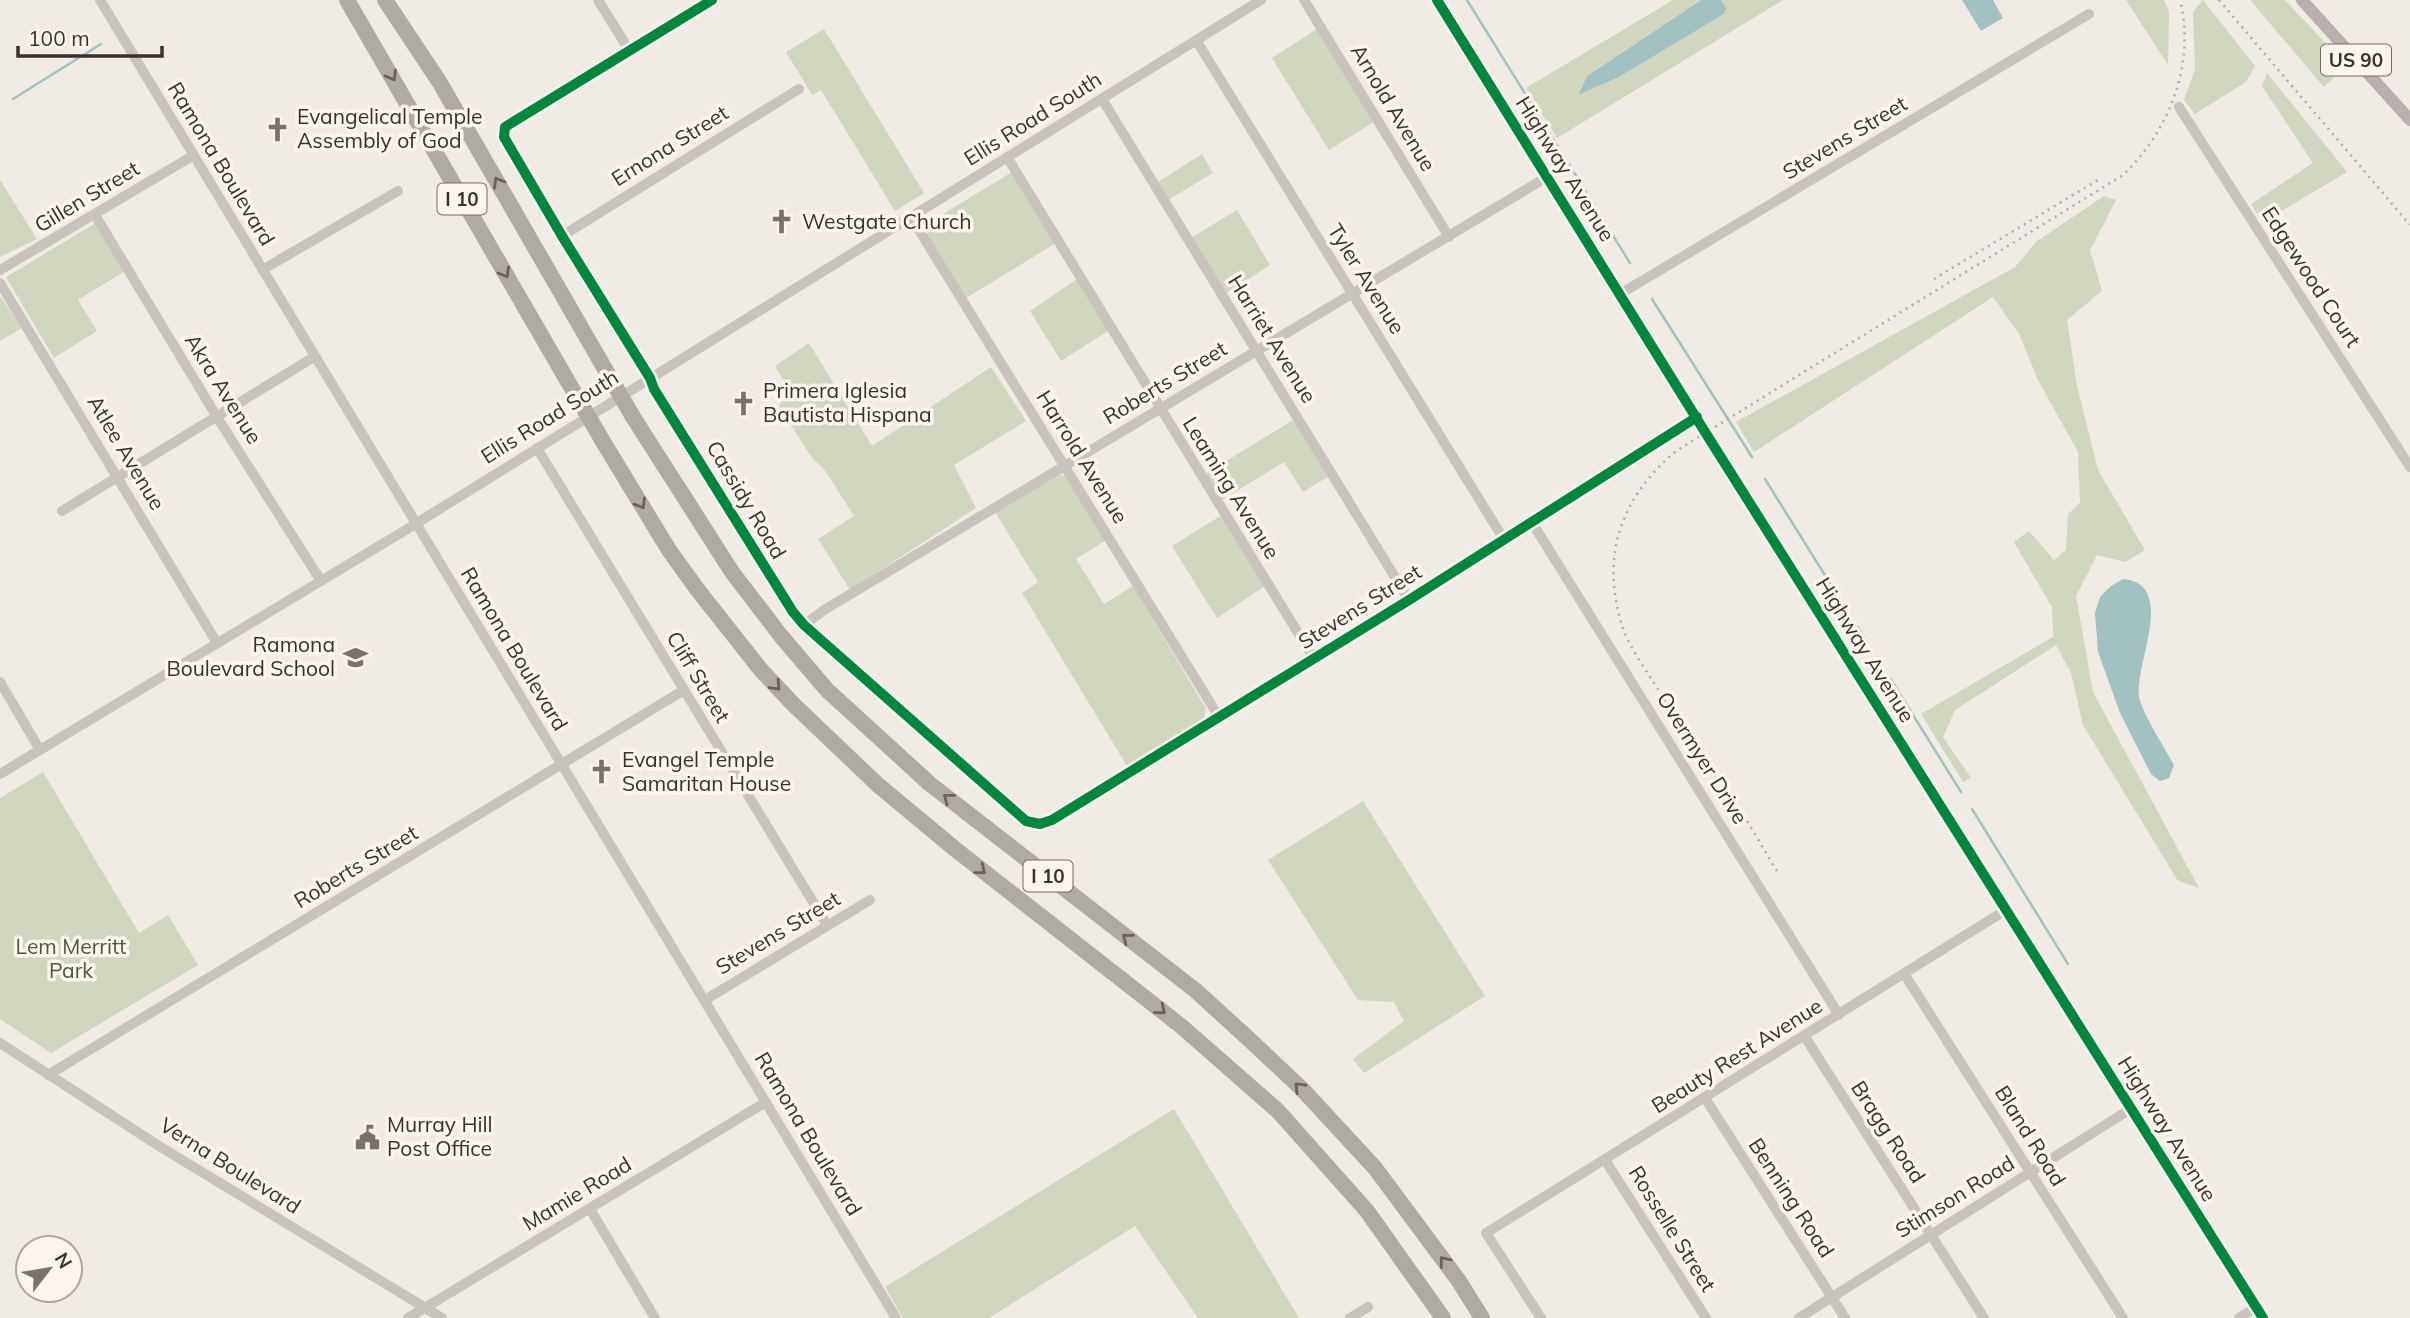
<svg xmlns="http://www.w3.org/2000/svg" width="2410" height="1318" viewBox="0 0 2410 1318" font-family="Mulish,sans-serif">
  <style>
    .green { fill: #d1d6bf }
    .water { fill: #a1c2c1 }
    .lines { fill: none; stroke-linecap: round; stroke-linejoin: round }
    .stream { stroke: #a1c2c1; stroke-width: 2.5 }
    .minor { stroke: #c9c3be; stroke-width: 10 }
    .major { stroke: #b8b1ad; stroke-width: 12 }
    .highway { stroke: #afaaa4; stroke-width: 16 }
    .rail { stroke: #b1aca8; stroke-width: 2.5; stroke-dasharray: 2 5; stroke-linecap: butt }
    .highway-bridge { stroke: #afaaa4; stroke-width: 16 }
    .cycleway-casing { stroke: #fbf5ee; stroke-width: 15 }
    .cycleway { stroke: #00873e; stroke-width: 10 }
    .oneway { stroke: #69615b }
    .labels { text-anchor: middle; stroke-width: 7; stroke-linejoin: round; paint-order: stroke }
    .shield { fill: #fbf5ee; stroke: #756b66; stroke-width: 2 }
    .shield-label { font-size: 19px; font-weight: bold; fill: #3b302b }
    .street-label { font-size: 21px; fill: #3b302b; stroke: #fbf5ee }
    .poi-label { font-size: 21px; fill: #3b302b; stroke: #fbf5ee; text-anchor: start }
    .park-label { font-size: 21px; fill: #4a5a2e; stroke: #fbf5ee }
  </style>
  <rect width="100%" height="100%" fill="#f0ebe5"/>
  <g class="green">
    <path d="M1673 0H1701L1587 76 1578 94 1619 77 1724 14 1726 8 1721 0H1783L1557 138 1526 88Z"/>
    <path d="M2126 0H2164L2169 11 2168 65Z"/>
    <path d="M2203 0 2255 66 2246 82 2195 114 2184 100 2195 69 2193 12Z"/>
    <path d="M2250 0H2285L2346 65 2324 87Z"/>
    <path d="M824 29 924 193 895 211 821 90 812 95 786 52Z"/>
    <path d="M1317 29 1374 122 1329 150 1272 58Z"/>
    <path d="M2267 73 2347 172 2263 222 2251 204 2313 163 2262 86Z"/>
    <path d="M1202 154 1213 173 1168 200 1158 182Z"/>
    <path d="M1012 172 1056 243 966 298 922 227Z"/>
    <path d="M0 180 37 239 0 257Z"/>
    <path d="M2104 196 2116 200 2090 250 2102 291 2067 320 2077 386 2098 470 2145 550 2125 562 2097 555 2076 596 2093 692 2199 888 2178 881 2083 725 2071 673 2056 645 1955 710 1943 737 1971 778 1963 782 1921 714 2053 637 2052 607 2014 542 2029 531 2054 560 2066 550 2068 514 2080 503 2078 452 2038 380 2019 334 1993 297 1754 452 1736 422 2015 267 2036 242Z"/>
    <path d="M1237 210 1270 265 1225 294 1191 238Z"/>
    <path d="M94 224 98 226 125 271 78 300 97 331 54 358 6 277Z"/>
    <path d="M1077 279 1108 331 1061 361 1030 311Z"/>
    <path d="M0 296 22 328 0 341Z"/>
    <path d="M809 343 872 446 991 367 1026 421 954 465 976 508 850 590 818 539 854 516 824 469 812 458 779 406 788 388 775 366Z"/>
    <path d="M1295 419 1329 476 1303 492 1284 462 1222 500 1205 474Z"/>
    <path d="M1056 473 1067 477 1105 541 1076 559 1104 604 1133 586 1206 709 1204 718 1127 766 1022 593 1038 582 995 512Z"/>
    <path d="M1222 515 1265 586 1217 618 1172 546Z"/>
    <path d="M43 772 139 933 168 915 198 965 51 1053 0 1019V798Z"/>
    <path d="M1363 801 1485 996 1364 1073 1353 1059 1404 1021 1394 1002 1358 1000 1268 860Z"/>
    <path d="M1174 1109 1299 1318H1198L1135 1226 989 1318H903L885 1287Z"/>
  </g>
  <g class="water">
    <path d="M1701 0H1721L1726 8 1724 14 1619 77 1578 95 1587 76Z"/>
    <path d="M1962 0H1993L2003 18 1981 31Z"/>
    <path d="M2123 579C2178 584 2134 665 2139 697 2142 713 2165 748 2174 765L2169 778 2160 781 2151 774 2120 713 2098 652 2095 613 2100 597 2111 586Z"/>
  </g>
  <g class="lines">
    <g class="stream">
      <path d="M1467 0 1630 263"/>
      <path d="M13 99 101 44"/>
      <path d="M1652 299 1752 457"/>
      <path d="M1765 479 1846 609"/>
      <path d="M1858 627 1868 644"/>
      <path d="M1890 678 1961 792"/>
      <path d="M1972 809 2068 964"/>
    </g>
    <g class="minor">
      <path d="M100 0 896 1318"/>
      <path d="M598 0 629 50"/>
      <path d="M712 0 505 127 504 137 562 236 650 378 654 389 793 612 804 625 1026 821 1040 824 1052 820 1409 600 1697 417"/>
      <path d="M1304 0 1449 237"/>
      <path d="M1437 0 1705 432 2263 1318"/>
      <path d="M1196 40 1503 538"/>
      <path d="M1102 99 1409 600"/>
      <path d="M2179 107 2410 467"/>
      <path d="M1007 157 1314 659"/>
      <path d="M95 215 217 417 321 581"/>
      <path d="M911 217 1219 717"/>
      <path d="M562 236 799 89"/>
      <path d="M0 270 194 155"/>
      <path d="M262 270 398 191"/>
      <path d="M0 283 217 643"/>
      <path d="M1620 294 2089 14"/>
      <path d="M537 448 827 925"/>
      <path d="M62 511 314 357"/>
      <path d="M1531 521 1839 1015"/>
      <path d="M804 625 824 610 1547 177"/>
      <path d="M0 682 40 750"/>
      <path d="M0 774 404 531 1261 0"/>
      <path d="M1905 975 2123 1318"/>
      <path d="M705 1000 870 900"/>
      <path d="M1805 1037 1984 1318"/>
      <path d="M0 1043 159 1146 442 1318"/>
      <path d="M48 1075 684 690"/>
      <path d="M1705 1098 1845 1318"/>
      <path d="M1605 1160 1706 1318"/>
      <path d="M590 1209 655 1318"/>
      <path d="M408 1318 766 1102"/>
      <path d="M1350 1318 1368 1307"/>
      <path d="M1541 1318 1486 1233 2006 910"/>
      <path d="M1799 1318 2132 1108"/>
      <path d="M2239 1318 2256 1307"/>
    </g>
    <path class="major" d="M2302 0 2410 120"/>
    <g class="highway">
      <path d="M347 0 567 380"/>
      <path d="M385 0 440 83 605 369"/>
      <path d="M633 417 732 572 781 636 827 690 930 784 1195 990 1251 1041 1302 1089 1375 1168 1459 1281 1482 1318"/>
      <path d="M605 445 669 550 697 589 761 670 794 705 878 785 955 849 1181 1026 1278 1111 1367 1211 1443 1318"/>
    </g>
    <g class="rail">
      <path d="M2219 0 2410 225"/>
      <path d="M1934 279 2101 178"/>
      <path d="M1777 871C1762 847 1748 821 1732 798 1723 785 1712 773 1703 760 1685 735 1670 708 1654 683 1642 664 1627 644 1621 622 1601 552 1622 497 1676 451L2123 175C2169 131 2196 64 2180 0"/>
    </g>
    <g class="highway-bridge">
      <path d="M605 369 633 417"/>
      <path d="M567 380 605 445"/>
    </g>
    <defs>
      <g id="cycleway">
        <path d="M712 0 505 127 504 137 562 236 650 378 654 389 793 612 804 625 1026 821 1040 824 1052 820 1409 600 1697 417"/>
        <path d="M1437 0 1705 432 2263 1318"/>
      </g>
    </defs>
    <use href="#cycleway" class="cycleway-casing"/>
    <use href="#cycleway" class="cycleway"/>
  </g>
  <defs><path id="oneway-chevron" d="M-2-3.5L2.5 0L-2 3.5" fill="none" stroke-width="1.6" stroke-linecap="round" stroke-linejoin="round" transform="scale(1.75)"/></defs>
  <g class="oneway">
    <use href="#oneway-chevron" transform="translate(392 76) rotate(60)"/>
    <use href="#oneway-chevron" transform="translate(498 182) rotate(-120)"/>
    <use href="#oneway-chevron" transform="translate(505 273) rotate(60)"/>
    <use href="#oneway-chevron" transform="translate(641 504) rotate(59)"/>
    <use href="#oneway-chevron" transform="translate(776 686) rotate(47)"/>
    <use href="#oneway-chevron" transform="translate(948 798) rotate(-142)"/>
    <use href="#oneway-chevron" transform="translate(981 870) rotate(39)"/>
    <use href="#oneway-chevron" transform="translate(1127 938) rotate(-142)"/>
    <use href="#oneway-chevron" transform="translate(1161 1010) rotate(39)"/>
    <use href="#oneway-chevron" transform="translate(1299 1087) rotate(-135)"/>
    <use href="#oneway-chevron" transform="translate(1444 1261) rotate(-128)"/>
  </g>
  <defs>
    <symbol id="church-bare" viewBox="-9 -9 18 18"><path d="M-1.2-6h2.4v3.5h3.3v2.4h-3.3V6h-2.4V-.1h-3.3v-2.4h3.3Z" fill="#7a716c" stroke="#fbf5ee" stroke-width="2.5" paint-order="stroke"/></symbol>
    <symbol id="school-bare" viewBox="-9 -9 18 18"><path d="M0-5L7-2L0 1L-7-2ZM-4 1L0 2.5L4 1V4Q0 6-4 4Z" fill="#7a716c" stroke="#fbf5ee" stroke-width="2.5" paint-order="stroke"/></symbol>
    <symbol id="civic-bare" viewBox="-9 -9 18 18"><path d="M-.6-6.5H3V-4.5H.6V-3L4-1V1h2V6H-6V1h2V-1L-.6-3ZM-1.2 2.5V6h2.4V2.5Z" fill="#7a716c" stroke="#fbf5ee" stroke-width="2.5" paint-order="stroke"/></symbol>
  </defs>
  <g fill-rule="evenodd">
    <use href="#church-bare" x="260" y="112" width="35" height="35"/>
    <use href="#church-bare" x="764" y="204" width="35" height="35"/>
    <use href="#church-bare" x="726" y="386" width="35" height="35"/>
    <use href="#school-bare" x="338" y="640" width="35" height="35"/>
    <use href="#church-bare" x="584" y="754" width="35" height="35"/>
    <use href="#civic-bare" x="350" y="1120" width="35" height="35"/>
  </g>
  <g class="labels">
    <g class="shield">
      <rect x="2321" y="44.5" width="70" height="31" rx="5"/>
      <rect x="437.5" y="183.5" width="49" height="31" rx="5"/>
      <rect x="1023.5" y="860.5" width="49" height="31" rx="5"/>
    </g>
    <g class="shield-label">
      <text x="2356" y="67">US 90</text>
      <text x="462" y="206">I 10</text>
      <text x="1048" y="883">I 10</text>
    </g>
    <g class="street-label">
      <text transform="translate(1393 108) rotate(59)" y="7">Arnold Avenue</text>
      <text transform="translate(1033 119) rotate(-32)" y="7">Ellis Road South</text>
      <text transform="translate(1845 138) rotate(-31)" y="7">Stevens Street</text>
      <text transform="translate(670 146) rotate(-32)" y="7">Ernona Street</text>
      <text transform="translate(221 164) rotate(59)" y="7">Ramona Boulevard</text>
      <text transform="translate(1565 169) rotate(58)" y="7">Highway Avenue</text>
      <text transform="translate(87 197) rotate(-31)" y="7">Gillen Street</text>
      <text transform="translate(2311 277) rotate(57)" y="7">Edgewood Court</text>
      <text transform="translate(1366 279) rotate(58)" y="7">Tyler Avenue</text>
      <text transform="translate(1272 339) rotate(58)" y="7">Harriet Avenue</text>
      <text transform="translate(1165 383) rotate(-31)" y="7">Roberts Street</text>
      <text transform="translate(223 389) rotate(58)" y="7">Akra Avenue</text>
      <text transform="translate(550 417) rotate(-32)" y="7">Ellis Road South</text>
      <text transform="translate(126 453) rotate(59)" y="7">Atlee Avenue</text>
      <text transform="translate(1082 457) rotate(58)" y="7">Harrold Avenue</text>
      <text transform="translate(1231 488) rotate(58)" y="7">Leaming Avenue</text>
      <text transform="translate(746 500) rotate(59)" y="7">Cassidy Road</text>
      <text transform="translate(1360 607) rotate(-32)" y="7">Stevens Street</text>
      <text transform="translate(514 649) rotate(59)" y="7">Ramona Boulevard</text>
      <text transform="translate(1865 650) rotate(58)" y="7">Highway Avenue</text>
      <text transform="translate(698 677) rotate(59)" y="7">Cliff Street</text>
      <text transform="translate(1702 758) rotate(58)" y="7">Overmyer Drive</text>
      <text transform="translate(356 867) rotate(-31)" y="7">Roberts Street</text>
      <text transform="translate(778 933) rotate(-31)" y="7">Stevens Street</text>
      <text transform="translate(1737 1056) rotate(-32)" y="7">Beauty Rest Avenue</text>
      <text transform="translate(2167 1129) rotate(58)" y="7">Highway Avenue</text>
      <text transform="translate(1888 1132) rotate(57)" y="7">Bragg Road</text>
      <text transform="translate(808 1134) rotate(59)" y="7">Ramona Boulevard</text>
      <text transform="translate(2030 1136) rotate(58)" y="7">Bland Road</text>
      <text transform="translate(230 1166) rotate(32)" y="7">Verna Boulevard</text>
      <text transform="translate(577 1194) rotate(-31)" y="7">Mamie Road</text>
      <text transform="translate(1955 1197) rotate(-32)" y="7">Stimson Road</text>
      <text transform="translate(1791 1198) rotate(57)" y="7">Benning Road</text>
      <text transform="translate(1672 1229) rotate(58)" y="7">Rosselle Street</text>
    </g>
    <g class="poi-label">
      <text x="297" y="124">Evangelical Temple<tspan x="297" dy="24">Assembly of God</tspan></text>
      <text x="802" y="229">Westgate Church</text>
      <text x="763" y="398">Primera Iglesia<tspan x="763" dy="24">Bautista Hispana</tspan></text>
      <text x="335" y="652" text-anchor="end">Ramona<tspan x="335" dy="24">Boulevard School</tspan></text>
      <text x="622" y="767">Evangel Temple<tspan x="622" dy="24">Samaritan House</tspan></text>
      <text x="387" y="1132">Murray Hill<tspan x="387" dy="24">Post Office</tspan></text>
    </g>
    <g class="park-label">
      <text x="71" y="954">Lem Merritt<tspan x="71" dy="24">Park</tspan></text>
    </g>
  </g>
  <g transform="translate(49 1269) rotate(59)"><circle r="33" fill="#fbf5ee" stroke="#aea6a0" stroke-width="2"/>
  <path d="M0-5L12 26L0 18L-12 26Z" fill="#7a716c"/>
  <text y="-10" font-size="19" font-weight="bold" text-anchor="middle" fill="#3b302b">N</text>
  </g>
  <path d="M18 46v10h144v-10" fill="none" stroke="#3b302b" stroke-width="3.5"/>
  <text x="28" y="46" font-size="21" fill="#3b302b" stroke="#fbf5ee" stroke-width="5" paint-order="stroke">100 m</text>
</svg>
